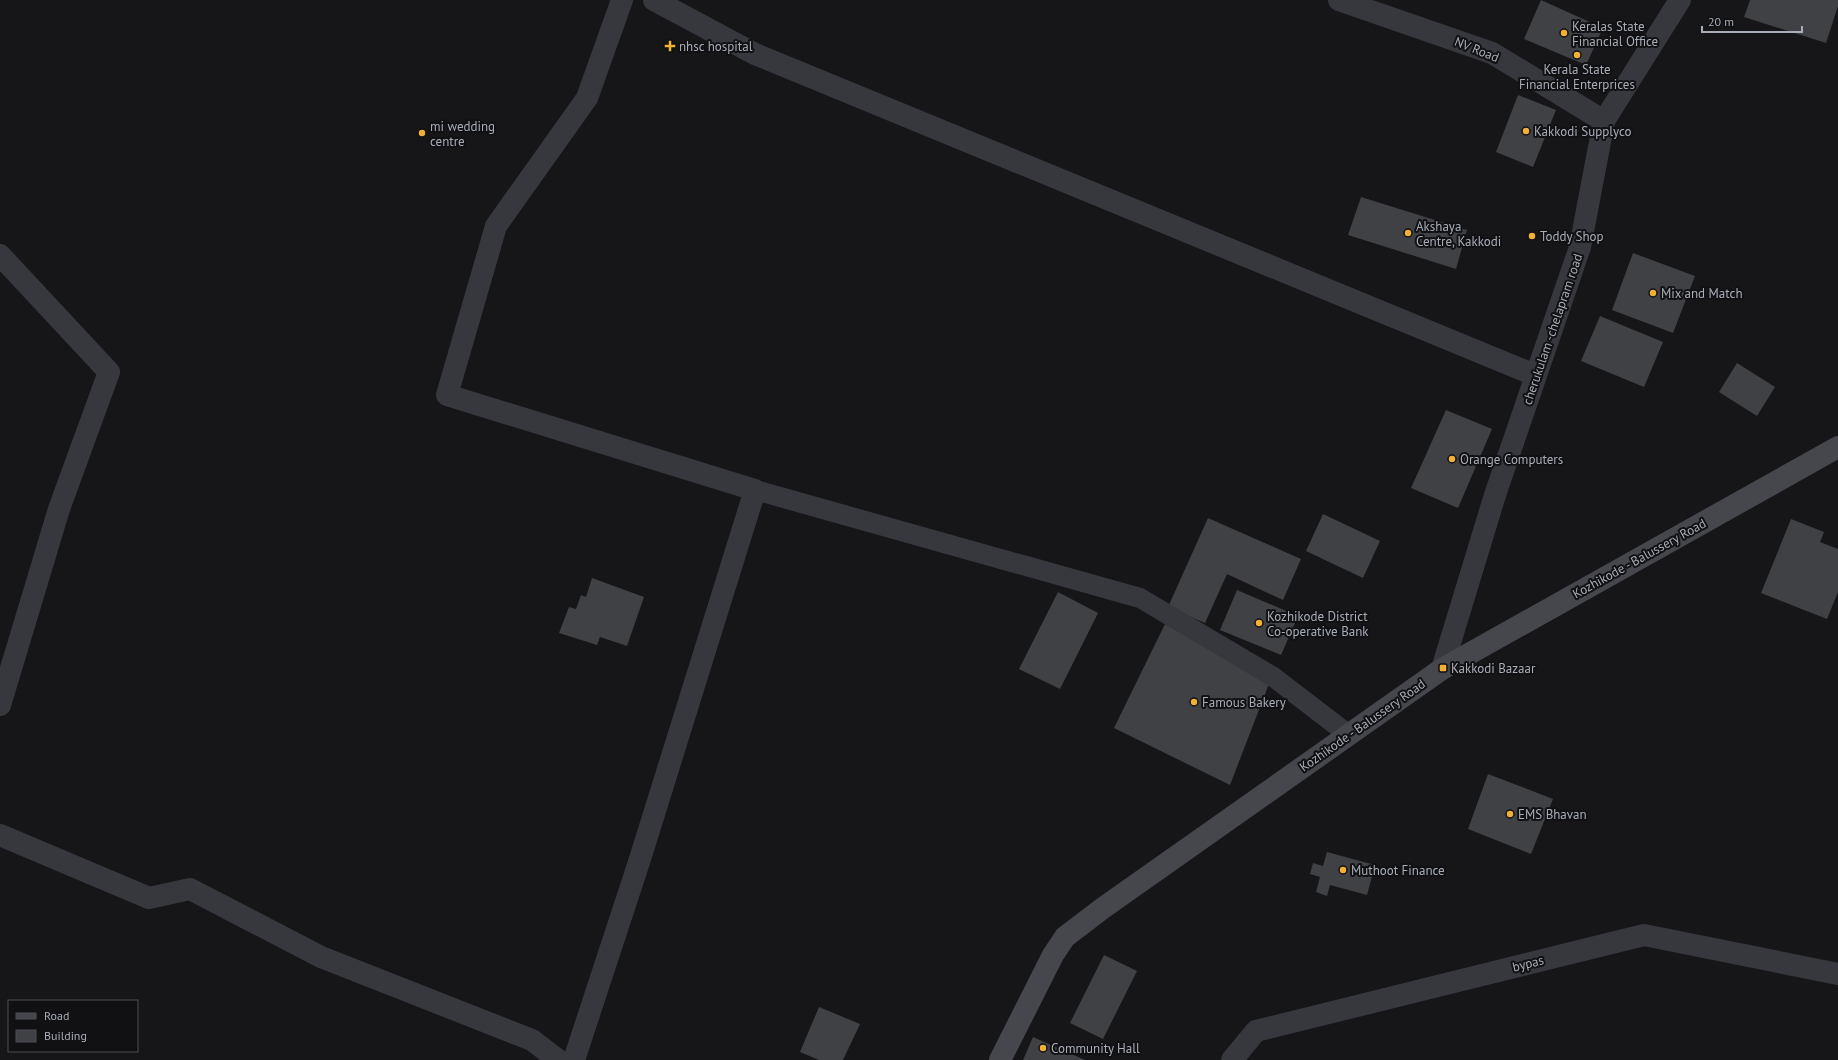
<svg xmlns="http://www.w3.org/2000/svg" width="1838" height="1060" viewBox="0 0 1838 1060" font-family="'PT Sans',sans-serif">
  <style>
    .building { fill: #404145 }
    .lines { fill: none; stroke-linecap: round; stroke-linejoin: round }
    .service { stroke: #37383d; stroke-width: 20 }
    .minor { stroke: #37383d; stroke-width: 22 }
    .tertiary { stroke: #37383d; stroke-width: 22 }
    .secondary { stroke: #45474d; stroke-width: 22 }
    .poi-dot { fill: #f2b134; stroke: #111113; stroke-width: 1.5 }
    .labels { text-anchor: middle; stroke-width: 4; stroke-linejoin: round; paint-order: stroke }
    .poi-label { font-size: 13px; fill: #a8adb8; stroke: #111113; text-anchor: start }
    .street-label { font-size: 13px; fill: #a8adb8; stroke: #111113 }
  </style>
  <rect width="100%" height="100%" fill="#161618"/>
  <g class="building">
    <path d="M1541 0 1603 28 1586 65 1524 39Z"/>
    <path d="M1750 0H1838V6L1826 43 1744 17Z"/>
    <path d="M1518 95 1556 110 1533 167 1496 152Z"/>
    <path d="M1361 197 1467 230 1456 269 1348 235Z"/>
    <path d="M1633 253 1695 276 1673 333 1612 310Z"/>
    <path d="M1600 316 1663 342 1644 387 1581 361Z"/>
    <path d="M1737 363 1775 387 1757 416 1719 392Z"/>
    <path d="M1446 410 1492 429 1458 508 1411 488Z"/>
    <path d="M1323 514 1380 541 1363 578 1306 551Z"/>
    <path d="M1208 518 1301 559 1283 600 1227 574 1205 623 1168 607Z"/>
    <path d="M1791 519 1824 532 1820 542 1838 549V592L1827 619 1761 593Z"/>
    <path d="M592 578 644 597 627 646 600 637 597 645 559 633 569 607 576 609 581 595 586 597Z"/>
    <path d="M1237 590 1298 616 1281 655 1220 630Z"/>
    <path d="M1058 592 1098 613 1060 689 1019 669Z"/>
    <path d="M1165 624 1272 676 1230 785 1114 728Z"/>
    <path d="M1488 774 1553 799 1531 854 1468 829Z"/>
    <path d="M1327 852 1375 865 1367 895 1330 885 1327 896 1316 892 1320 877 1310 874 1313 863 1323 866Z"/>
    <path d="M1104 955 1137 971 1103 1039 1070 1023Z"/>
    <path d="M819 1007 860 1024 843 1060H819L800 1052Z"/>
    <path d="M1033 1037 1085 1060H1023Z"/>
  </g>
  <g class="lines">
    <path class="service" d="M755 490 1140 598 1272 676 1349 735"/>
    <g class="minor">
      <path d="M654 0 755 54 1535 375"/>
      <path d="M1339 0 1492 53 1604 121"/>
      <path d="M0 255 109 372 59 509 0 705"/>
      <path d="M0 835 149 898 190 889 321 957 532 1040 558 1060"/>
      <path d="M574 1060 640 859 755 490 447 395 496 226 587 98 622 0"/>
    </g>
    <g class="tertiary">
      <path d="M1442 669 1495 495 1580 247 1604 121 1680 0"/>
      <path d="M1232 1060 1256 1031 1644 935 1838 974"/>
    </g>
    <path class="secondary" d="M1000 1060 1053 955 1065 937 1103 908 1442 669 1838 447"/>
  </g>
  <g class="poi-dot">
    <circle cx="1564" cy="33" r="4"/>
    <path d="M668 40h4v4h4v4h-4v4h-4v-4h-4v-4h4z"/>
    <circle cx="1577" cy="55" r="4"/>
    <circle cx="1526" cy="131" r="4"/>
    <circle cx="422" cy="133" r="4"/>
    <circle cx="1408" cy="233" r="4"/>
    <circle cx="1532" cy="236" r="4"/>
    <circle cx="1653" cy="293" r="4"/>
    <circle cx="1452" cy="459" r="4"/>
    <circle cx="1259" cy="623" r="4"/>
    <rect x="1439" y="664" width="8" height="8" rx="2"/>
    <circle cx="1194" cy="702" r="4"/>
    <circle cx="1510" cy="814" r="4"/>
    <circle cx="1343" cy="870" r="4"/>
    <circle cx="1043" cy="1048" r="4"/>
  </g>
  <g class="labels">
    <g class="poi-label">
      <text x="1572" y="31">Keralas State<tspan x="1572" dy="15">Financial Office</tspan></text>
      <text x="679" y="51">nhsc hospital</text>
      <text x="1577" y="74" text-anchor="middle">Kerala State<tspan x="1577" dy="15">Financial Enterprices</tspan></text>
      <text x="430" y="131">mi wedding<tspan x="430" dy="15">centre</tspan></text>
      <text x="1534" y="136">Kakkodi Supplyco</text>
      <text x="1416" y="231">Akshaya<tspan x="1416" dy="15">Centre, Kakkodi</tspan></text>
      <text x="1540" y="241">Toddy Shop</text>
      <text x="1661" y="298">Mix and Match</text>
      <text x="1460" y="464">Orange Computers</text>
      <text x="1267" y="621">Kozhikode District<tspan x="1267" dy="15">Co-operative Bank</tspan></text>
      <text x="1451" y="673">Kakkodi Bazaar</text>
      <text x="1202" y="707">Famous Bakery</text>
      <text x="1518" y="819">EMS Bhavan</text>
      <text x="1351" y="875">Muthoot Finance</text>
      <text x="1051" y="1053">Community Hall</text>
    </g>
    <g class="street-label">
      <text transform="translate(1477 49) rotate(22)" y="5">NV Road</text>
      <text transform="translate(1552 329) rotate(-71)" y="5">cherukulam -chelapram road</text>
      <text transform="translate(1639 558) rotate(-29)" y="5">Kozhikode - Balussery Road</text>
      <text transform="translate(1362 725) rotate(-35)" y="5">Kozhikode - Balussery Road</text>
      <text transform="translate(1528 963) rotate(-14)" y="5">bypas</text>
    </g>
  </g>
  <rect x="8" y="1000" width="130" height="52" fill="#111113" stroke="#4d4f55"/>
  <rect x="16" y="1013" width="20" height="6" fill="#45474d" stroke="#4d4f55"/>
  <text x="44" y="1020" font-size="12" fill="#a8adb8">Road</text>
  <rect x="16" y="1030" width="20" height="12" fill="#404145" stroke="#4d4f55"/>
  <text x="44" y="1040" font-size="12" fill="#a8adb8">Building</text>
  <path d="M1702 26v6h100v-6" fill="none" stroke="#a8adb8" stroke-width="2"/>
  <text x="1708" y="26" font-size="12" fill="#a8adb8" stroke="#111113" stroke-width="3" paint-order="stroke">20 m</text>
</svg>
